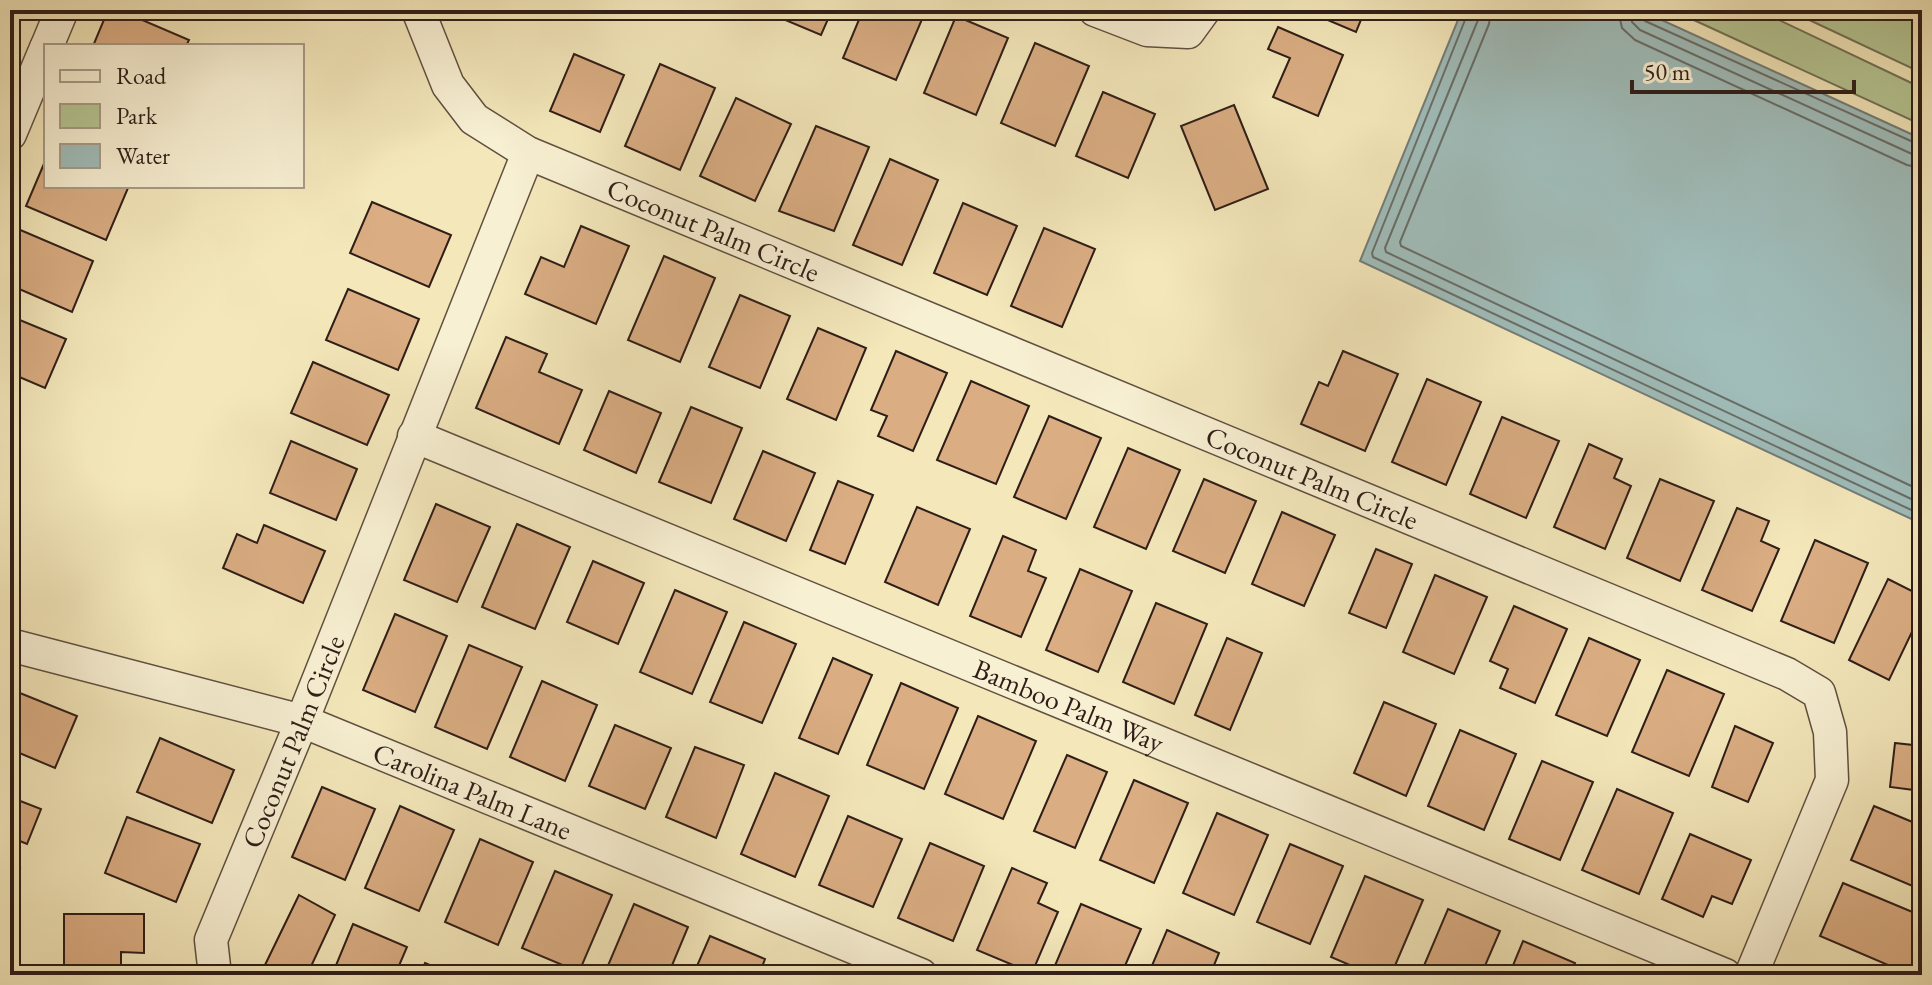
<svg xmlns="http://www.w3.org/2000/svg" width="1932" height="985" viewBox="0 0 1932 985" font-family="'EB Garamond',serif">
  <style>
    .green { fill: #b6c794; stroke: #727256; stroke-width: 2 }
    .water { fill: #a0bdba; stroke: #737d79; stroke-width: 2 }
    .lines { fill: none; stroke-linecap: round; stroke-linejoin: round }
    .shore { stroke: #686e69; stroke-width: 2 }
    .building { fill: #daad83; stroke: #2f1e18; stroke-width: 2 }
    .minor-casing { stroke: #605041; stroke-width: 35 }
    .minor { stroke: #f8f0d3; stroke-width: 32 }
    .labels { text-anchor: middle; stroke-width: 7; stroke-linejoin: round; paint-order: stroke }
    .street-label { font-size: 28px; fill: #2f1e18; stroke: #f8f0d3 }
  </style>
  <rect width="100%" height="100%" fill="#f4e8bb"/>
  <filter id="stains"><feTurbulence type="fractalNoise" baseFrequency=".0025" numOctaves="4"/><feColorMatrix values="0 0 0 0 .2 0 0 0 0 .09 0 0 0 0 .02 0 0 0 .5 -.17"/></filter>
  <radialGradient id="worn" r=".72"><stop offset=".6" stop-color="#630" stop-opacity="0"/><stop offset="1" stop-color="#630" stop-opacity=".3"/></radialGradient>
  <g class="green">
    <path d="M1672 10H1758L1922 88V125Z"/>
    <path d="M1788 10H1922V73Z"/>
  </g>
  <path class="water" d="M1462 10H1640L1922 139V524L1360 261Z"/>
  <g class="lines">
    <g class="shore">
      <path d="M1469 10 1372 253 1373 257 1922 515"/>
      <path d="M1479 10 1478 20 1385 248 1386 252 1922 504"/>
      <path d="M1491 10 1489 24 1400 242 1401 246 1922 491"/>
      <path d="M1618 10 1622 28 1635 40 1907 165 1922 168"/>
      <path d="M1630 10 1632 22 1640 30 1912 154 1922 156"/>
      <path d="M1640 10 1641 17 1645 21 1922 146"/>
    </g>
  </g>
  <g class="building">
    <path d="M108 10H119L189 40 186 46H93Z"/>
    <path d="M773 10H832L821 35 771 14Z"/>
    <path d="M863 10H926L896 80 843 58Z"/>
    <path d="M1304 10H1365L1356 32Z"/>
    <path d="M956 16 1008 38 976 115 924 93Z"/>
    <path d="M1278 27 1343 55 1318 116 1273 97 1290 58 1268 49Z"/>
    <path d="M1035 43 1089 66 1055 146 1001 123Z"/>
    <path d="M574 54 624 75 600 132 550 111Z"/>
    <path d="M660 64 715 88 680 170 625 146Z"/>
    <path d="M1103 92 1155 114 1128 178 1076 156Z"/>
    <path d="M736 98 791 124 755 201 700 176Z"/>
    <path d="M1234 105 1268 189 1215 210 1181 126Z"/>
    <path d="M816 126 869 147 834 231 779 211Z"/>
    <path d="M46 159V186L128 188 106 240 26 206Z"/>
    <path d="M890 159 938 180 902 265 853 245Z"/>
    <path d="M372 202 451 235 429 287 350 253Z"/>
    <path d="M963 203 1017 226 987 295 934 273Z"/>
    <path d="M581 226 629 246 596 324 525 294 541 257 564 267Z"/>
    <path d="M1044 228 1095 249 1062 327 1011 306Z"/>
    <path d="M18 229 93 261 72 312 10 285V249Z"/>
    <path d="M664 256 715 278 680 362 628 340Z"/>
    <path d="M348 289 419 319 398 370 326 340Z"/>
    <path d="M740 295 790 316 760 388 709 367Z"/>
    <path d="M10 316 66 339 45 388 10 373Z"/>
    <path d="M818 328 866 348 836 420 787 399Z"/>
    <path d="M506 337 547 354 539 372 582 390 559 444 476 408Z"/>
    <path d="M896 351 947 373 913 451 878 436 887 416 871 410Z"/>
    <path d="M1343 351 1398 374 1365 451 1301 424 1319 382 1328 386Z"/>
    <path d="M313 362 389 395 367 445 291 413Z"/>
    <path d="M1427 379 1481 402 1446 485 1392 462Z"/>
    <path d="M971 381 1029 406 996 484 937 460Z"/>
    <path d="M609 391 661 413 636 473 584 450Z"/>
    <path d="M691 407 742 428 711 503 659 482Z"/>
    <path d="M1049 416 1101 438 1066 519 1014 497Z"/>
    <path d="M1502 417 1559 441 1526 518 1470 494Z"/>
    <path d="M291 441 357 469 336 520 270 493Z"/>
    <path d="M1589 444 1622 459 1614 478 1631 486 1605 549 1554 527Z"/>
    <path d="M1128 448 1180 470 1146 549 1094 527Z"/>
    <path d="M763 451 815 473 786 541 734 519Z"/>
    <path d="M1204 479 1256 501 1225 573 1173 551Z"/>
    <path d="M1660 479 1714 501 1680 581 1627 558Z"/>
    <path d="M838 481 873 495 845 564 810 550Z"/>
    <path d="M436 504 490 527 457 602 404 580Z"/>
    <path d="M917 507 970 529 938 605 885 582Z"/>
    <path d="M1737 508 1769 521 1761 541 1779 549 1752 611 1702 590Z"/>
    <path d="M1282 512 1335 535 1304 606 1252 584Z"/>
    <path d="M517 524 570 547 535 629 482 607Z"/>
    <path d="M264 525 325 551 303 603 223 568 237 534 257 543Z"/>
    <path d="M1003 536 1036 550 1028 571 1046 578 1021 637 970 616Z"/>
    <path d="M1815 540 1868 563 1834 643 1781 621Z"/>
    <path d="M1376 549 1412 564 1386 628 1349 613Z"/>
    <path d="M593 561 644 583 618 644 567 622Z"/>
    <path d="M1080 569 1132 591 1098 672 1046 650Z"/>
    <path d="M1435 575 1487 597 1454 674 1403 652Z"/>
    <path d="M1888 579 1922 596V611L1889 680 1849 660Z"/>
    <path d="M675 590 727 612 692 694 640 672Z"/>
    <path d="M1156 603 1207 624 1174 704 1123 682Z"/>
    <path d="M1514 606 1567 629 1535 703 1500 688 1508 669 1490 661Z"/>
    <path d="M395 614 447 636 415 712 363 690Z"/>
    <path d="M744 622 796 644 762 723 710 702Z"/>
    <path d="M1227 638 1262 653 1230 730 1195 715Z"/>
    <path d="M1589 638 1640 660 1607 736 1556 715Z"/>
    <path d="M469 645 522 667 487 749 435 727Z"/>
    <path d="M833 658 872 675 838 754 799 738Z"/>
    <path d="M1667 670 1724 694 1689 776 1632 752Z"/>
    <path d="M1921 678H1922V718H1917Z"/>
    <path d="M542 681 597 705 565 781 510 757Z"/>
    <path d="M901 683 958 708 924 789 867 765Z"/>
    <path d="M10 689 77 716 55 768 10 749Z"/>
    <path d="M1384 702 1436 724 1406 796 1354 773Z"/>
    <path d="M978 716 1036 741 1003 819 945 794Z"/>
    <path d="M615 725 671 748 645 809 589 786Z"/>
    <path d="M1735 726 1773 743 1748 802 1712 787Z"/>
    <path d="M1460 730 1516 754 1484 830 1428 806Z"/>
    <path d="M160 738 234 770 212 823 137 792Z"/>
    <path d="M1895 743 1922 746V791L1890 787Z"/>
    <path d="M695 747 744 765 716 838 666 817Z"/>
    <path d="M1067 755 1107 772 1075 848 1034 831Z"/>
    <path d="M1542 761 1593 782 1560 860 1509 839Z"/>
    <path d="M775 773 829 796 795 877 741 854Z"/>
    <path d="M1134 780 1188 803 1154 883 1100 860Z"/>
    <path d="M322 787 375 809 345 880 292 857Z"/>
    <path d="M1617 789 1673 813 1639 894 1582 870Z"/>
    <path d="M10 797 41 809 27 844 10 837Z"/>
    <path d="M400 806 454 830 419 911 365 888Z"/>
    <path d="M1874 806 1922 826V890L1851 860Z"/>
    <path d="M1217 813 1268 835 1234 915 1183 893Z"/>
    <path d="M848 816 902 839 873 907 819 885Z"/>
    <path d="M127 817 200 844 176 902 105 873Z"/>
    <path d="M1690 834 1751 860 1732 904 1712 896 1703 917 1662 899Z"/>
    <path d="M480 839 533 862 498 945 445 922Z"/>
    <path d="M930 843 984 866 953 941 898 918Z"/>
    <path d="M1290 844 1343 866 1310 944 1257 922Z"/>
    <path d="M10 864 20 868 10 891Z"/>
    <path d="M1012 868 1047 883 1038 903 1058 912 1032 973 977 950Z"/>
    <path d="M555 871 612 895 579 972 522 948Z"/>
    <path d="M1365 876 1423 900 1391 975H1373L1331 957Z"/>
    <path d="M1843 883 1922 916V942L1909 974 1820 936Z"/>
    <path d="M299 895 335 915 307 975H286L264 967Z"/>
    <path d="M634 904 688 927 668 975H604Z"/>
    <path d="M1081 904 1141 929 1121 975H1051Z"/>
    <path d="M1448 909 1500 931 1481 975H1420Z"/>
    <path d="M64 914H144V953L121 952V975H82V971H64Z"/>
    <path d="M353 924 407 947 395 975H332Z"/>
    <path d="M1167 930 1219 953 1210 975H1148Z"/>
    <path d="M710 936 765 959 759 975H693Z"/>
    <path d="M1523 941 1575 963 1570 975H1509Z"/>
    <path d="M425 963 453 975H420Z"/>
    <path d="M1809 966 1831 975H1805Z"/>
    <path d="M1238 968 1255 975H1236Z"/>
  </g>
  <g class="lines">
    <defs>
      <g id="minor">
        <path id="s1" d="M418 10 448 85 474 119 528 153 1787 674 1819 693 1830 732 1832 780 1751 975"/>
        <path d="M1095 10 1147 30 1188 32 1204 10"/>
        <path d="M47 46 62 10"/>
        <path d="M10 134 46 48"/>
        <path id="s2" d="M414 436 1725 975"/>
        <path id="s3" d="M10 645 302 721 921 975"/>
        <path id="s4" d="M215 975 211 940 302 721 528 153"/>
      </g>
    </defs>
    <use href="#minor" class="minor-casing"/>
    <use href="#minor" class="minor"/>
  </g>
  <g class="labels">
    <g class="street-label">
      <text dy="10" stroke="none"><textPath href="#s1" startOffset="388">Coconut Palm Circle</textPath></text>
      <text dy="10" stroke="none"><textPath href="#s1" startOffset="1036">Coconut Palm Circle</textPath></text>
      <text dy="10" stroke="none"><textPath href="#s2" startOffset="708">Bamboo Palm Way</textPath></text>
      <text dy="10" stroke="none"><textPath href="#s4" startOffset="250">Coconut Palm Circle</textPath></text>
      <text dy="10" stroke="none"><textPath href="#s3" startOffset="486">Carolina Palm Lane</textPath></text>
    </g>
  </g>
  <rect width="1932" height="985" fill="none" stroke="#f4e8bb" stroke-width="40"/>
  <rect x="12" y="12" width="1908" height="961" fill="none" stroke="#2f1e18" stroke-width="4"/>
  <rect x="20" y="20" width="1892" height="945" fill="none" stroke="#2f1e18" stroke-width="2"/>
  <rect x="44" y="44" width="260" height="144" fill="#f8f0d3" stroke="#a89c88" stroke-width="2"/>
  <rect x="60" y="70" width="40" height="12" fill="#f8f0d3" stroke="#a89c88" stroke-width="2"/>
  <text x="116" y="84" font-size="24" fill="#2f1e18">Road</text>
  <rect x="60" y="104" width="40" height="24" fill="#b6c794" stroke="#a89c88" stroke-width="2"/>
  <text x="116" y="124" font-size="24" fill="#2f1e18">Park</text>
  <rect x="60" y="144" width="40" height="24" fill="#a0bdba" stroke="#a89c88" stroke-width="2"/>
  <text x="116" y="164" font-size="24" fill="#2f1e18">Water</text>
  <path d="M1632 80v12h222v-12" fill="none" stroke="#2f1e18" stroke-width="4"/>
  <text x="1644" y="80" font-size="24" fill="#2f1e18" stroke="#f8f0d3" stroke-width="6" paint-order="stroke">50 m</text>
  <rect width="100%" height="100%" filter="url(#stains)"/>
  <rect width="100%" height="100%" fill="url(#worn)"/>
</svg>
